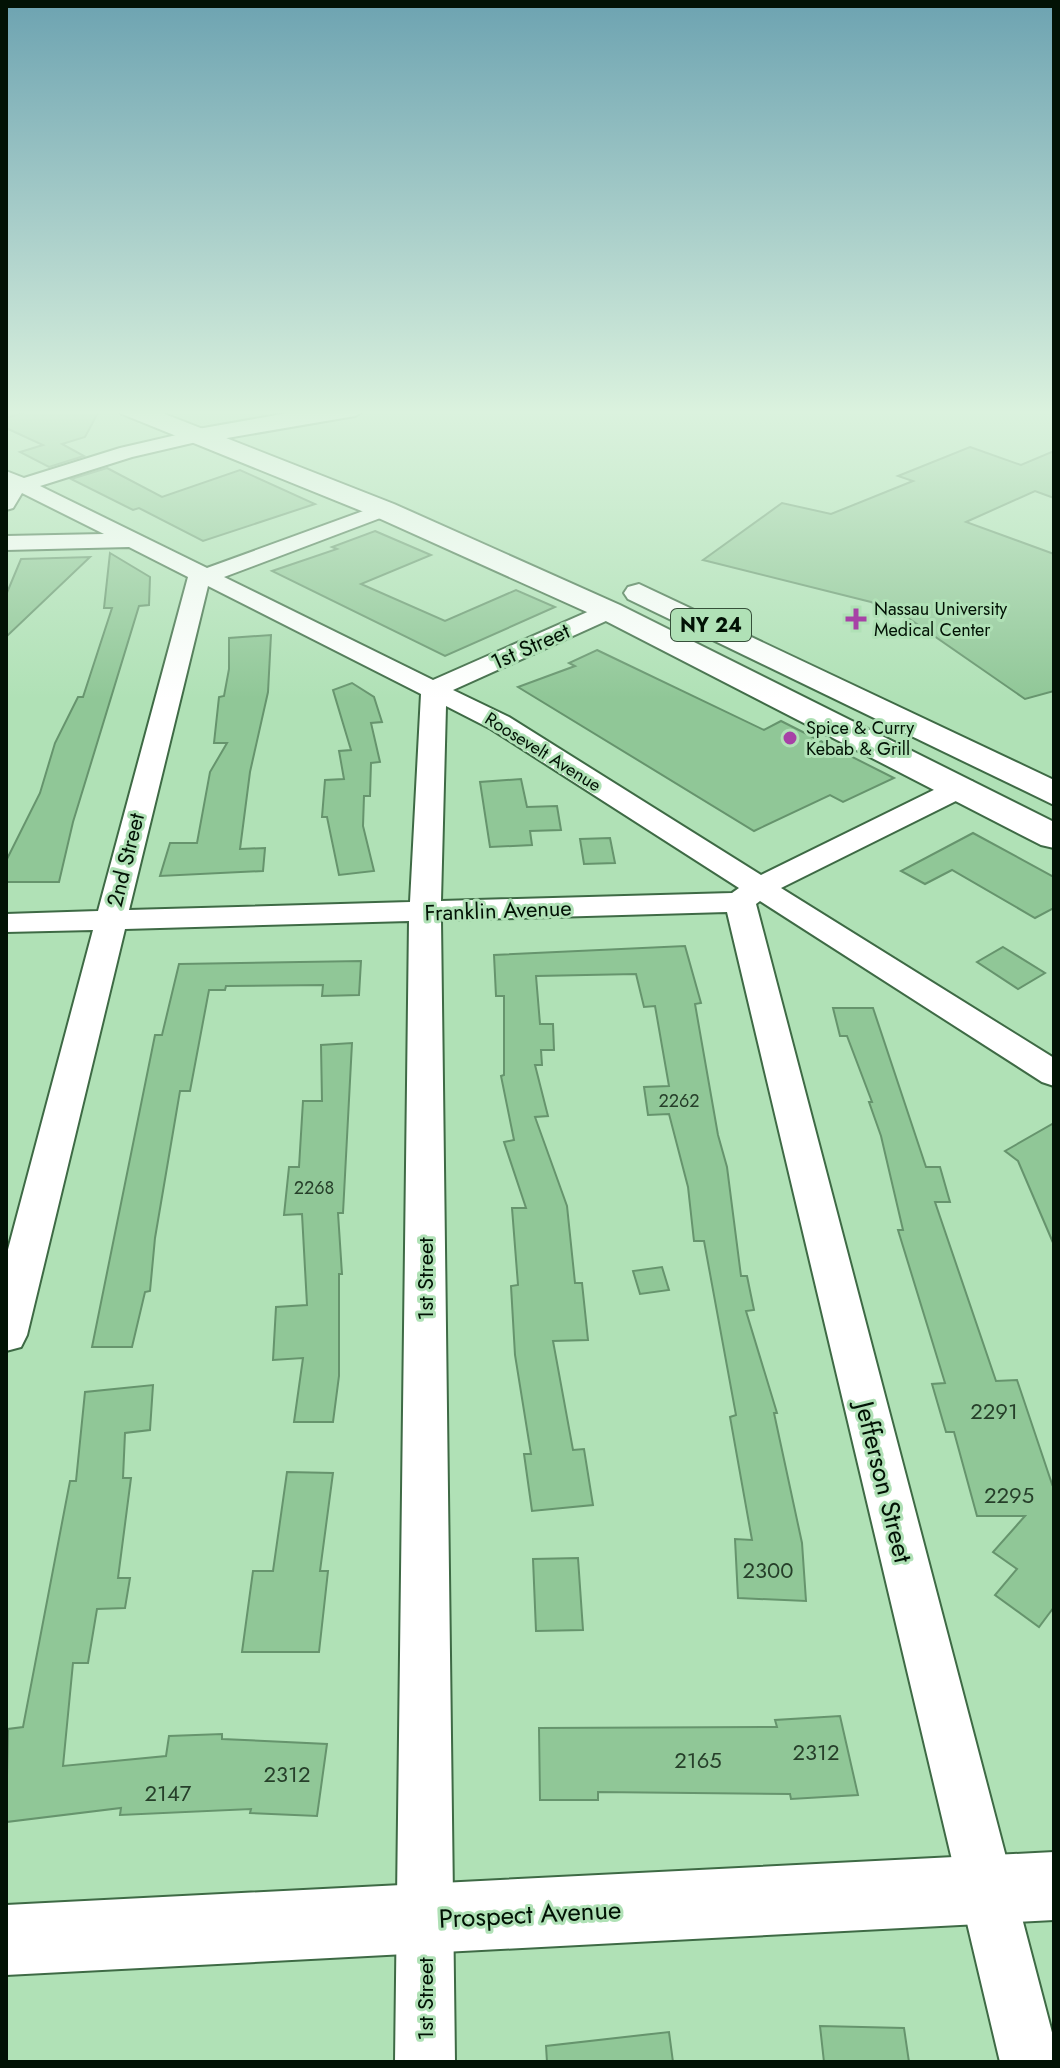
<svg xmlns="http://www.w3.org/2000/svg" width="1060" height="2068" viewBox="0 0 1060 2068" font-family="Jost,sans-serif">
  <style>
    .building { fill: #90c797; stroke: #66946d; stroke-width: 2 }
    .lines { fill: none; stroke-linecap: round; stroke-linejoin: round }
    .minor-casing { stroke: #3e6a45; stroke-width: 4 }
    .tertiary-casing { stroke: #3e6a45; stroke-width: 4 }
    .secondary-casing { stroke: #3e6a45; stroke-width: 4 }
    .primary-casing { stroke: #3e6a45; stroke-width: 4 }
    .minor { fill: #fff; fill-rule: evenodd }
    .tertiary { fill: #fff; fill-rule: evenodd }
    .secondary { fill: #fff; fill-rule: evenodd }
    .primary { fill: #fff; fill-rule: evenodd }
    .poi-dot { fill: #a742a6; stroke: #b0e1b6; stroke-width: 3 }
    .labels { text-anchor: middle; stroke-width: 6; stroke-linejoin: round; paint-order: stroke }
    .far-poi-label { font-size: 18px; fill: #021205; stroke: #b0e1b6; text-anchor: start }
    .far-street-label { font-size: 18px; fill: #021205; stroke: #b0e1b6 }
    .number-label { font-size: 18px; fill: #263f2a }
    .shield { fill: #b0e1b6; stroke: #36503a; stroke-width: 2 }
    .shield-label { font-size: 20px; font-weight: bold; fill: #021205 }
    .street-label { font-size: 22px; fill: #021205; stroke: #b0e1b6 }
    .near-number-label { font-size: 22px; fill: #263f2a }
    .near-street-label { font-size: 26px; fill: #021205; stroke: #b0e1b6 }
  </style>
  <rect width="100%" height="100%" fill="#b0e1b6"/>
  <g class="building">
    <path d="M34 409H100L85 437 62 444 84 456 49 467 20 452 43 445 6 428V418Z"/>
    <path d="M970 447 1021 465 1054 451V498L1035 491 966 522 1054 554V691L1025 699 908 618 871 602 703 560 782 503 831 514 913 481 898 476Z"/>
    <path d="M107 468 162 497 240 470 315 504 203 541 139 508 133 510 71 479Z"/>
    <path d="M375 531 431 555 361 584 445 621 516 590 555 607 445 656 272 571 337 549 332 547Z"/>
    <path d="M110 553 150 577 149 605 139 606 73 822 59 882H6V861L40 793 55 743 78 697H83L112 608H104Z"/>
    <path d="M90 557 6 637V595L21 559Z"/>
    <path d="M271 635 268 692 250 772 240 849 265 848 263 871 160 876 170 843H197L210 772 227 743H214L219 697 224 696 229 669V638Z"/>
    <path d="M597 650 764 730 781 721 894 778 843 802 830 795 754 831 518 687 575 666 569 663Z"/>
    <path d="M352 683 374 697 382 722 371 723 380 762 371 763 370 796H364L363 826 374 871 339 875 327 817H322L325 780 344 779 339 751 351 750 333 690Z"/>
    <path d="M521 779 527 807 557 806 561 830 530 831 532 845 490 847 480 782Z"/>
    <path d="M973 833 1054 877V908L1035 918 952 870 925 884 901 871Z"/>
    <path d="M610 838 615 863 584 864 580 839Z"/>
    <path d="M685 946 701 1003 695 1004 718 1135 727 1167 741 1276H747L754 1310 746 1311 777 1413H774L802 1543 806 1601 738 1598 735 1539 752 1540 730 1417 736 1415 704 1241H694L688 1187 669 1114 648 1115 644 1087 669 1086 655 1006 644 1007 636 974 536 976 540 1024H553L554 1050H541L542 1065H535L548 1116 535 1117 567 1206 575 1283H582L588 1340 553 1341 573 1450 584 1449 593 1505 532 1511 524 1454H531L515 1355 511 1286 518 1285 512 1208H526L504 1142 514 1140 501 1076 504 1075V996H496L494 955Z"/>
    <path d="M1003 947 1045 973 1018 989 977 962Z"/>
    <path d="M361 961 359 995 322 996 323 985 226 986 225 990H209L190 1091H180L155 1238 150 1291 145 1292 132 1347H92L155 1035H162L179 964Z"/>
    <path d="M833 1008H873L926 1167H940L950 1202H935L996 1381 1017 1380 1052 1484 1054 1481V1607L1039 1627 995 1595 1017 1569 993 1552 1025 1516H977L954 1432H946L932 1384 945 1383 898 1230H903L881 1136 869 1102H872L847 1036H840Z"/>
    <path d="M352 1043 343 1213H338L342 1274H339V1376L333 1422H294L303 1358 273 1360 276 1307 307 1305 302 1214 284 1215 289 1167H299L303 1101H322L321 1045Z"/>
    <path d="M1054 1123V1245L1018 1161 1005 1151Z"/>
    <path d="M662 1267 669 1290 640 1294 633 1271Z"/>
    <path d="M153 1385 150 1430 125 1433 123 1478H131L118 1578H130L125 1608 97 1609 88 1663H73L63 1766 166 1756 169 1736 222 1734V1739L327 1744 317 1816 250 1813 251 1809 120 1815 121 1808 6 1822 8 1729 23 1727 70 1481H76L85 1392Z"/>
    <path d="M287 1472 333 1473 320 1571H328L319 1652H242L253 1571H273Z"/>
    <path d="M578 1558 583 1630 536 1631 533 1559Z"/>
    <path d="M840 1716 858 1795 791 1799 790 1794 598 1792V1800H540L539 1728 777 1727 775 1720Z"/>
    <path d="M820 2026 904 2028 909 2062H824Z"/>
    <path d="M669 2032 673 2062H547L546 2046Z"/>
  </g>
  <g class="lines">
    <defs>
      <path id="minor" d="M198 430 205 432V440L132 457 40 486 207 568 377 506H391L394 510 391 514 224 577 433 680 601 606H617L621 611 617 616 453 690 509 717 761 875 952 781H972L976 787 972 793 781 888 1054 1058V1086L1042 1082 760 901 756 904 1054 2040V2062H1000L727 912 441 920 455 2062H395L409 921 125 929 27 1335 21 1347 6 1351V1257L93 930 6 932V914L98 911 188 577 129 547 6 550V536L104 534 22 493 13 508 6 510V471L24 478 120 448ZM208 586 421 694 410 902 129 910ZM446 706 491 729 739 888 732 893 441 901Z"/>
      <path id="tertiary" d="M1054 1852V1920L6 1975V1905Z"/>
      <path id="secondary" d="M310 409H367L355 416 198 443 186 436 198 429Z"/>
      <g id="primary">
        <path d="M118 409H152L394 504 620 605 1054 822V848L1041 845 598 617 374 516 122 414Z"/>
        <path d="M639 584 1054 780V805L628 599 624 593 628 587Z"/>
      </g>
    </defs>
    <use href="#minor" class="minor-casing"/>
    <use href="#tertiary" class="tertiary-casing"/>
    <use href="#secondary" class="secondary-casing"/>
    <use href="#primary" class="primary-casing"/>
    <use href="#minor" class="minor"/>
    <use href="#tertiary" class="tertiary"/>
    <use href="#secondary" class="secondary"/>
    <use href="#primary" class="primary"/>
  </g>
  <linearGradient id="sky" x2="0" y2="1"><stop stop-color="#6da3b1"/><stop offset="0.59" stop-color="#dbf2de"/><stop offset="1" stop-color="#dbf2de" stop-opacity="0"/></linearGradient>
  <rect width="1060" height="699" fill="url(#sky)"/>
  <g class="poi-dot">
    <path d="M852 607h8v8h8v8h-8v8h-8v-8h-8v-8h8z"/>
    <circle cx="790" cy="738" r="8"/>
  </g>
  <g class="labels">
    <g class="far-poi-label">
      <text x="874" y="615">Nassau University<tspan x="874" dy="21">Medical Center</tspan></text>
      <text x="806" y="734">Spice &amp; Curry<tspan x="806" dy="21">Kebab &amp; Grill</tspan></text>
    </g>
    <g class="far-street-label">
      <text transform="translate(543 752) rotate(32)" y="6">Roosevelt Avenue</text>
    </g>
    <g class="number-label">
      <text x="679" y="1107">2262</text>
      <text x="314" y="1194">2268</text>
    </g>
    <rect class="shield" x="671" y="609" width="80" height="32" rx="6"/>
    <g class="shield-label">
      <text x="711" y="632">NY 24</text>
    </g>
    <g class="street-label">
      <text transform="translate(530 646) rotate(-24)" y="8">1st Street</text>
      <text transform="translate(125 860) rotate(-76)" y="8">2nd Street</text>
      <text transform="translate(498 910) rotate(-2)" y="8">Franklin Avenue</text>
      <text transform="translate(425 1279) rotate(-90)" y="8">1st Street</text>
      <text transform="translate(425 1999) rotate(-90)" y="8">1st Street</text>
    </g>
    <g class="near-number-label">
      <text x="994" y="1419">2291</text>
      <text x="1009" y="1503">2295</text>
      <text x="768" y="1578">2300</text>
      <text x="816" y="1760">2312</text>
      <text x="698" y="1768">2165</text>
      <text x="287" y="1782">2312</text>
      <text x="168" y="1801">2147</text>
    </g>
    <g class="near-street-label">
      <text transform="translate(884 1482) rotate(76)" y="9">Jefferson Street</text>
      <text transform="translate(530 1914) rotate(-3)" y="9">Prospect Avenue</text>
    </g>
  </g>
  <rect width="1060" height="2068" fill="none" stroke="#021205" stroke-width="16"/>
</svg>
